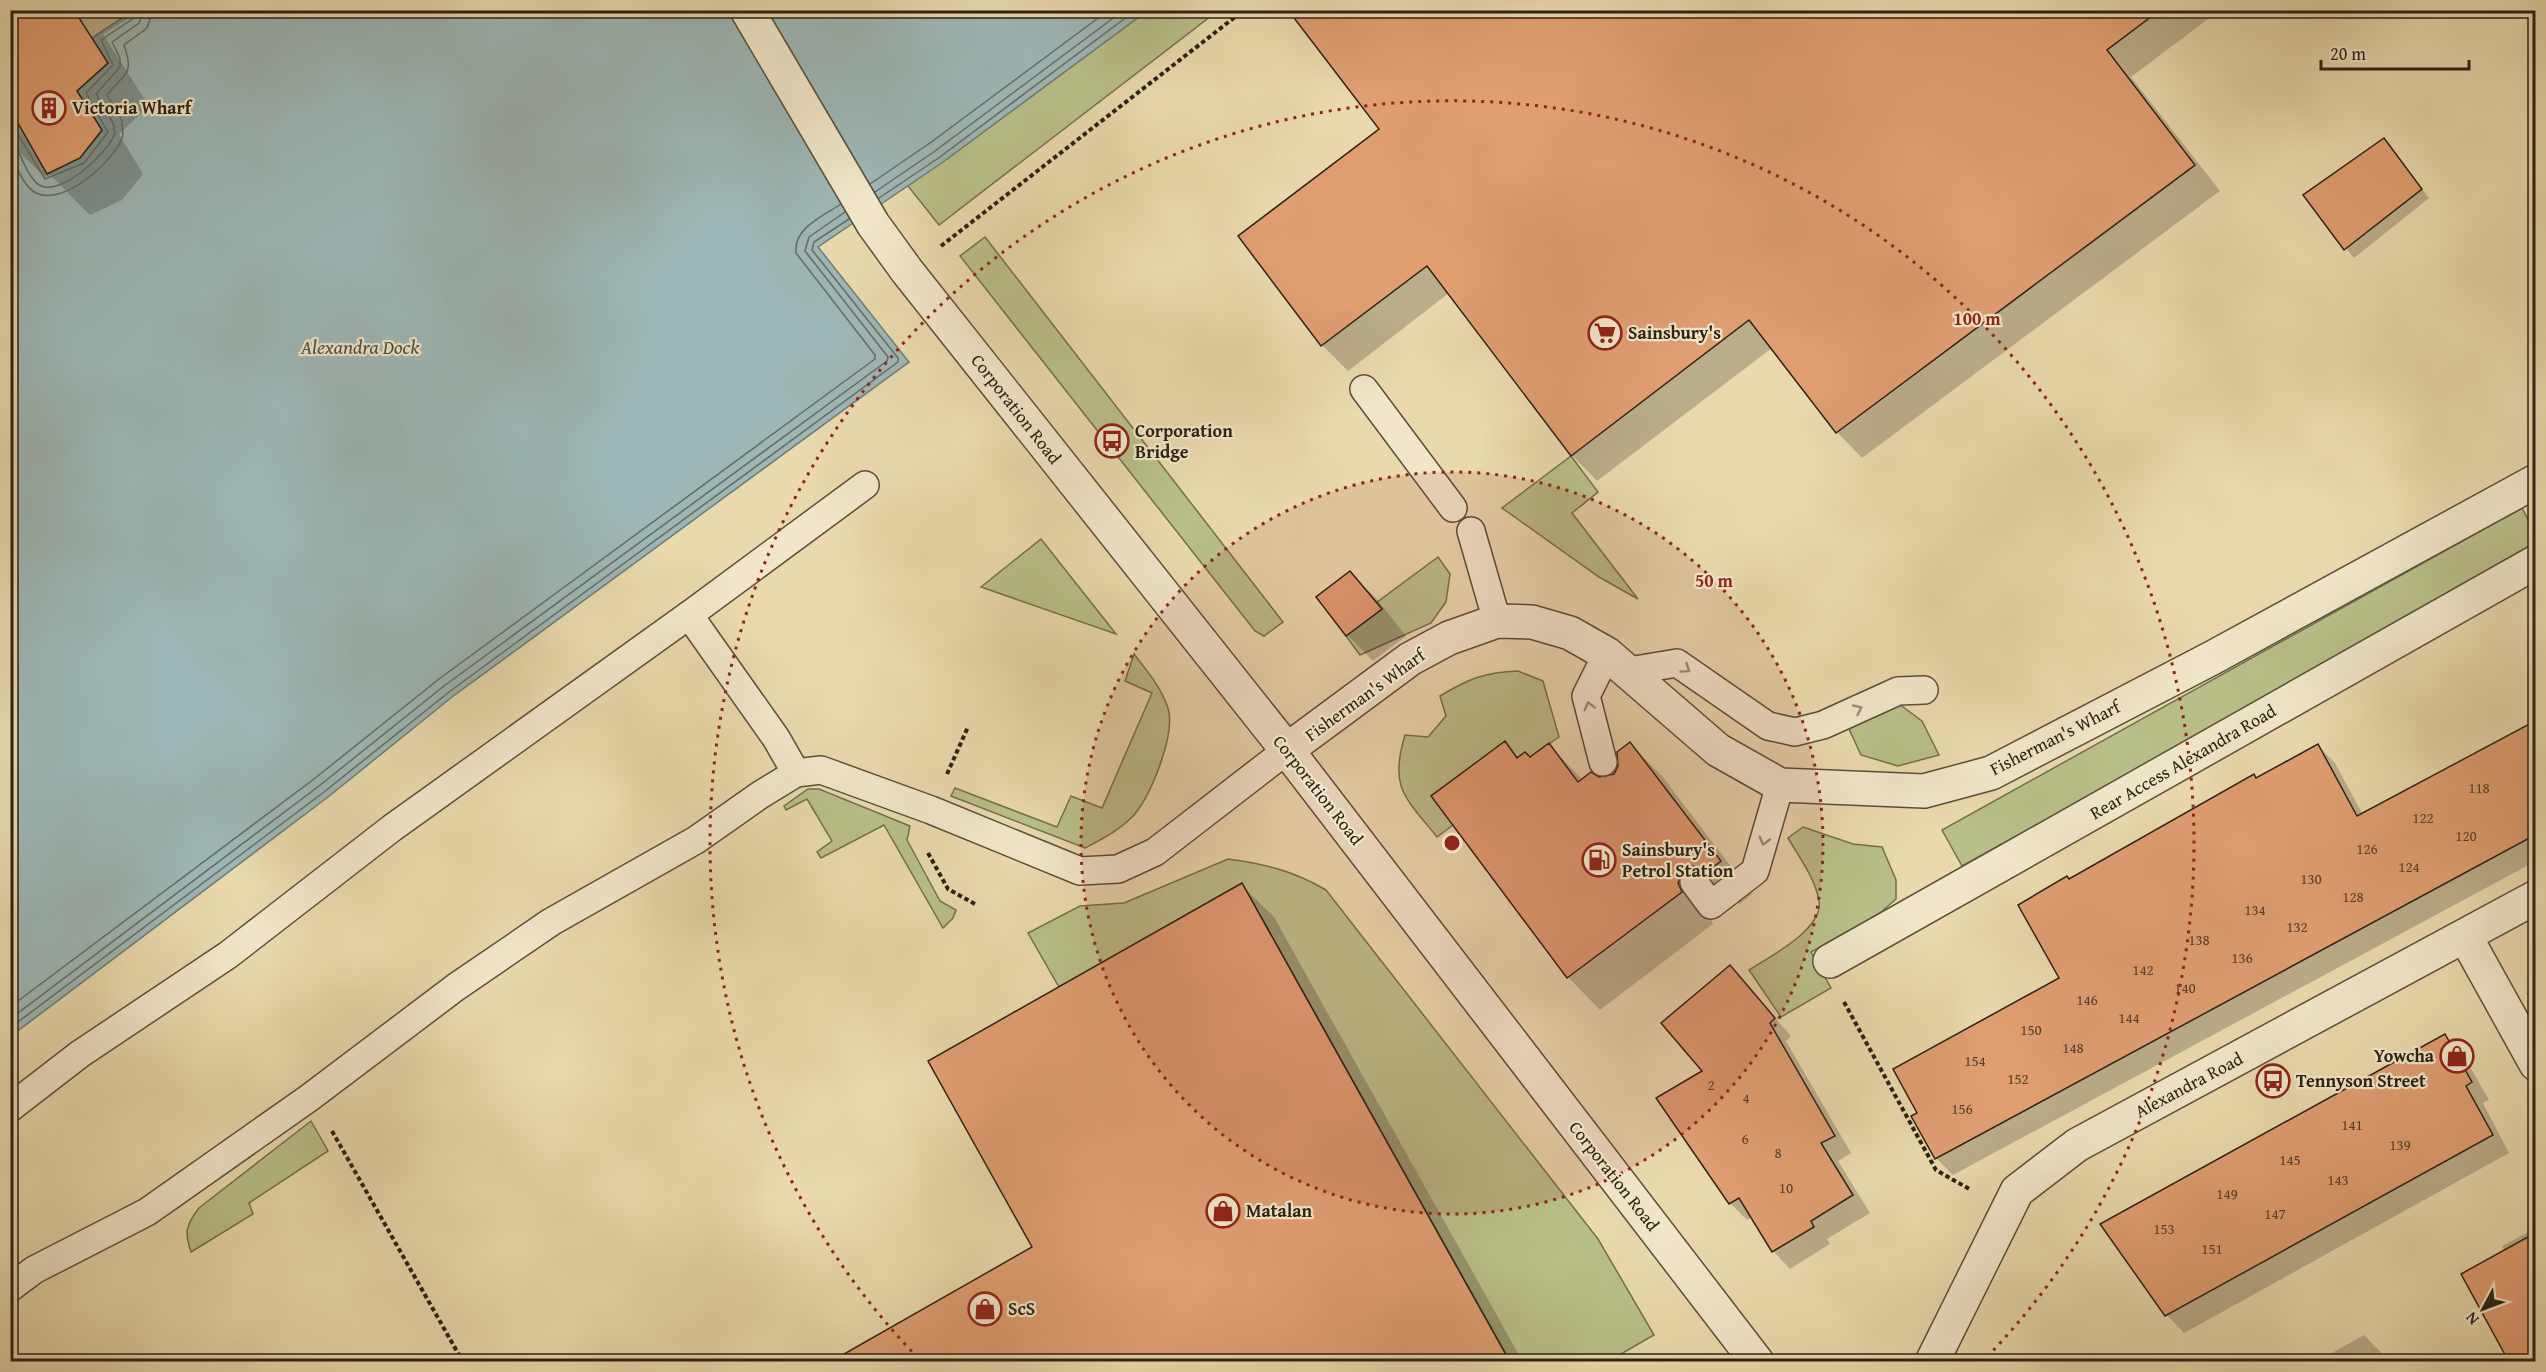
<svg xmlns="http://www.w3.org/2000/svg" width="2546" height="1372" viewBox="0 0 2546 1372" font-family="'Gentium Book Plus',serif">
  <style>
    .green { fill: #b9bf88; stroke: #72704e; stroke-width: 1.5 }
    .water { fill: #9db7b6; stroke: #6f7b75; stroke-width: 1.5 }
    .shadow { fill: #0003 }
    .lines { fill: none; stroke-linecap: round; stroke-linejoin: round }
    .shore { stroke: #646c65; stroke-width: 1.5 }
    .building { fill: #e09e71; stroke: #2b2114; stroke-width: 1.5 }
    .lane-casing { stroke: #5a4f3a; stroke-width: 30 }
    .street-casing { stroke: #5a4f3a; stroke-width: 36 }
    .path { stroke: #2b2114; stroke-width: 4; stroke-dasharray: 4.5 3; stroke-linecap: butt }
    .lane { stroke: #f1e6c9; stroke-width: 27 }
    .street { stroke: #f1e6c9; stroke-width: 33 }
    .oneway { stroke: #988d78 }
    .ring { fill: none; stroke: #8f2418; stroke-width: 3; stroke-dasharray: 3 6 }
    .labels { text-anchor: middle; stroke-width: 4.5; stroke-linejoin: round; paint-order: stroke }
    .number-label { font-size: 15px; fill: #58402b }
    .poi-label { font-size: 18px; font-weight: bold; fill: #2b2114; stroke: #f1e6c9; text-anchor: start }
    .street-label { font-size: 18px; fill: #2b2114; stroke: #f1e6c9 }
    .water-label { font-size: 20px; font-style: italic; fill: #4d4e45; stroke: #f1e6c9 }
    .centre { fill: #8f2418; stroke: #f1e6c9; stroke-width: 3 }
    .ring-label { font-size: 18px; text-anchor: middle; font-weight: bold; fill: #8f2418; stroke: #f1e6c9; stroke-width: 4.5; stroke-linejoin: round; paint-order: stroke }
  </style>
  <rect width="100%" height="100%" fill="#e9d9ac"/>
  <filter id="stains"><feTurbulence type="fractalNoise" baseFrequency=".00333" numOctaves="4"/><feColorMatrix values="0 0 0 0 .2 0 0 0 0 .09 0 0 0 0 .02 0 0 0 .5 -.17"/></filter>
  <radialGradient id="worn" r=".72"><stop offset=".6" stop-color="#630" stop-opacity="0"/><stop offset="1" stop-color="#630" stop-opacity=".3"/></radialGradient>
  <g class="green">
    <path d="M1147 11H1212L1211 16 939 225 908 186Z"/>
    <path d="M985 237 1283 622 1264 636 1255 631 960 256Z"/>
    <path d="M1571 456 1598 492 1572 513 1638 599 1599 577 1502 508Z"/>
    <path d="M2522 508 2535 533V550L1962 866 1942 830Z"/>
    <path d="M1041 539 1116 634 981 587Z"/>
    <path d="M1438 557 1450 574 1446 602 1431 623 1360 655 1346 636 1381 610 1376 603Z"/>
    <path d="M1134 654C1147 671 1161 687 1168 708 1176 734 1151 795 1134 815 1120 830 1102 839 1085 848L951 796 955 788 1057 827 1071 796 1102 808 1152 693 1125 681Z"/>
    <path d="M1518 671 1543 681 1559 737 1530 757 1525 752 1517 758 1505 742 1453 825 1437 837C1405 797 1389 788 1405 735L1428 737 1446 716 1440 696C1468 679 1485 672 1518 671Z"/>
    <path d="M1899 704 1922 721 1939 755 1898 766 1861 755 1849 729Z"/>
    <path d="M808 789H819L910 826 907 840 940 901 956 910 953 918 943 928 884 825 821 858 817 852 832 841 807 799 786 810 784 806Z"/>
    <path d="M1803 827 1853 844 1882 847 1896 880V899L1879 914 1811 952 1831 988 1781 1017 1749 970C1769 957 1824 929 1819 901 1815 878 1799 857 1788 838Z"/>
    <path d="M1228 859C1265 864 1294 871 1326 890L1598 1239 1654 1335 1609 1361H1510L1242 883 1059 987 1028 933 1080 906 1124 903Z"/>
    <path d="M311 1121 328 1151 249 1203 253 1214 191 1252C184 1232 186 1225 199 1208Z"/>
  </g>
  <path class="water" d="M134 10 1147 11 943 162 818 247 909 362 452 697 328 797 11 1036V131L20 125 47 174 80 158 102 131 77 91 108 63 92 38Z"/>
  <g class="shadow">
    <path d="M10 10H142L103 34 149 106 119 134 143 174 122 200 90 215 50 175 45 177 10 143Z"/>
    <path d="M2101 10H2220L2131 77 2220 191 1862 458 1837 432 1772 348 1597 481 1572 455 1449 293 1348 371 1322 345 1240 236Z"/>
    <path d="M2384 140 2429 198 2354 258 2305 196Z"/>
    <path d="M1350 573 1376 598 1406 636 1373 661 1347 635 1318 597Z"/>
    <path d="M2536 723V861L1953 1175 1936 1158 1919 1113 2061 978 2069 880 2253 775 2258 779 2318 746 2335 763 2363 815Z"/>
    <path d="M1505 743 1519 758 1530 759 1549 745 1583 780 1615 775 1630 744 1662 776 1752 894 1740 904 1726 898 1710 916 1713 924 1600 1010 1568 977 1434 797Z"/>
    <path d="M1241 885 1274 917 1523 1362H833L1034 1247Z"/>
    <path d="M1730 967 1791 1036 1786 1041 1851 1153 1838 1161 1870 1213 1827 1239 1830 1244 1790 1269 1773 1251 1752 1217 1747 1220 1730 1203 1704 1071Z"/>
    <path d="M2536 988V1009L2526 993Z"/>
    <path d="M2445 1035 2462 1053 2489 1100 2483 1103 2509 1153 2184 1333 2167 1315Z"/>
    <path d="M2536 1228V1362H2511L2505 1252 2502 1246Z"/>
    <path d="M2364 1335 2390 1362H2316Z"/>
  </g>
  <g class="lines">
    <g class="shore">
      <path d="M10 135 19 136 45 179 84 163 108 132 86 93 113 65 101 40 134 18 136 10"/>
      <path d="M10 143 15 144C21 156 28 177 39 185 60 198 109 152 115 133L113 123 96 94 120 67V58L112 42 139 23 144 10"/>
      <path d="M10 155C17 167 24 187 36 193 64 207 115 160 123 136L122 121 107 95C124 73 135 76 124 45L147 28 153 10"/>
      <path d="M870 184 930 143 1109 10"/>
      <path d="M875 192 935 151 1124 10"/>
      <path d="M879 198 940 157 1136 10"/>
      <path d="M10 1007 314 779 439 679 875 359V355L796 253C793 228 823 216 841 204"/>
      <path d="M10 1019 319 786 444 686 887 361 888 357 805 251 809 237 845 212"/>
      <path d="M10 1028 324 792 449 692 898 362V358L812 250 814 242 849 219"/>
    </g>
  </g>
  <g class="building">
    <path d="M10 10H74L108 63 77 91 102 130 80 158 47 174 10 109Z"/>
    <path d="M1288 10H2160L2107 50 2195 165 1836 433 1749 320 1571 456 1427 266 1321 346 1238 236 1379 129Z"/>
    <path d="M2384 138 2422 189 2344 250 2303 195Z"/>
    <path d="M1350 571 1382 609 1346 636 1316 597Z"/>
    <path d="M2535 721V835L1935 1159 1911 1116 1917 1113 1893 1069 2059 978 2018 905 2067 876 2069 879 2254 774 2256 778 2318 744 2357 816Z"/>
    <path d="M1505 741 1517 758 1525 752 1530 757 1549 743 1578 782 1591 772 1599 777 1614 774 1618 766 1617 752 1630 742 1721 861 1707 872 1693 866 1684 870 1678 883 1682 892 1567 978 1431 796Z"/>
    <path d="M1242 883 1510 1362H830L1032 1247 928 1061Z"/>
    <path d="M1730 965 1775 1018 1770 1023 1835 1136 1821 1143 1853 1195 1811 1221 1814 1227 1772 1252 1739 1198 1729 1204 1656 1098 1702 1071 1661 1023Z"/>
    <path d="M2445 1034 2472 1082 2466 1086 2493 1135 2165 1316 2100 1224Z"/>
    <path d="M2535 1233V1362H2509L2461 1274Z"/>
  </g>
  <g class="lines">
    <defs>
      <g id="lane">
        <path d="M1364 389 1453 508"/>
        <path d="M1471 531 1497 621"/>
        <path d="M1629 671 1677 663 1768 726 1795 732 1823 725 1898 691 1924 690"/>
        <path d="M1603 762 1586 696 1607 654"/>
        <path d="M796 773 776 738 689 615 865 485"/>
        <path d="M1694 882 1711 905 1755 871 1780 785"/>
        <path d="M10 1108 80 1054 228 955 392 828 689 615"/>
        <path d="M10 1288 34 1270 147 1212 309 1098 456 987 551 922 696 840 760 795 796 773 821 770 931 810 1080 871 1118 869 1155 852 1287 750"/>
      </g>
      <g id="street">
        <path d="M747 10 873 224 907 271 1287 750 1757 1362"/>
        <path d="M1287 750 1410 659 1449 638 1497 621 1532 622 1570 633 1607 654 1718 750 1780 785 1924 791 1991 773 2212 658 2536 481"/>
        <path d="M2465 936 2536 1064"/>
        <path d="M1830 961 2536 562"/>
        <path d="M1932 1362 2017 1191 2077 1145 2536 897"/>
      </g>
    </defs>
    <use href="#lane" class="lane-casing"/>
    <use href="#street" class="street-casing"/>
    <g class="path">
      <path d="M941 246 1244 10"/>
      <path d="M947 774 968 727"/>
      <path d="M928 853 948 889 975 904"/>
      <path d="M1844 1002 1936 1170 1971 1190"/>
      <path d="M332 1131 463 1362"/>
      <path d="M1690 1362 1699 1356"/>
    </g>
    <use href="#lane" class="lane"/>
    <use href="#street" class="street"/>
  </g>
  <defs><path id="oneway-chevron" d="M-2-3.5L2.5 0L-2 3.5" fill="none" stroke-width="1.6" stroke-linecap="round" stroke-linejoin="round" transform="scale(1.5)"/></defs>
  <g class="oneway">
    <use href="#oneway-chevron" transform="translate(1686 669) rotate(35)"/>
    <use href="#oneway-chevron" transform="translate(1589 706) rotate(-104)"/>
    <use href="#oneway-chevron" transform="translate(1858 709) rotate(-25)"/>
    <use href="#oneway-chevron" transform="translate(1764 841) rotate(106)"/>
  </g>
  <circle cx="1452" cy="843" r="371" fill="#8f2418" fill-opacity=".12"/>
  <g class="ring">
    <circle cx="1452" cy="843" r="371"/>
    <path d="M918 1358A742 742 0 1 1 1986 1358"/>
  </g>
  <defs>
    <symbol id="building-ring" viewBox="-11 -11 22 22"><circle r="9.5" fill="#f1e6c9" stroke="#8f2418" stroke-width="1.5"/><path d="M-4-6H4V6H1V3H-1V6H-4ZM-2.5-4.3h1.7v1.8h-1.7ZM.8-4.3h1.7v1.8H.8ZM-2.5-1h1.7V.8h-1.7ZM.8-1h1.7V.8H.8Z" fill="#8f2418"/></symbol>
    <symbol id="supermarket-ring" viewBox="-11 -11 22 22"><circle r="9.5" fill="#f1e6c9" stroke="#8f2418" stroke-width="1.5"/><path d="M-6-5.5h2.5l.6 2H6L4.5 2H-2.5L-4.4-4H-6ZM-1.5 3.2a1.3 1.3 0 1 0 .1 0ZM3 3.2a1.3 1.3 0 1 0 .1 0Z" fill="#8f2418"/></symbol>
    <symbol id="bus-ring" viewBox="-11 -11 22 22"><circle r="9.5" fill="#f1e6c9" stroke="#8f2418" stroke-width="1.5"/><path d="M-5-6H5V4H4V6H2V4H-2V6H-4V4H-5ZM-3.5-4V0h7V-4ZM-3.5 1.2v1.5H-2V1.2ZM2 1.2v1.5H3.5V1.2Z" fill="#8f2418"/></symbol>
    <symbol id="fuel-ring" viewBox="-11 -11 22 22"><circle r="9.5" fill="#f1e6c9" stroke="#8f2418" stroke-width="1.5"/><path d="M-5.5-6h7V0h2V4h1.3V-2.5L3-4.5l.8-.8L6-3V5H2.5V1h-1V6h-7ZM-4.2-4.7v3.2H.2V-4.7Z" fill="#8f2418"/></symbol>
    <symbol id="shop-ring" viewBox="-11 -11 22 22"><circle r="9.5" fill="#f1e6c9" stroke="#8f2418" stroke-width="1.5"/><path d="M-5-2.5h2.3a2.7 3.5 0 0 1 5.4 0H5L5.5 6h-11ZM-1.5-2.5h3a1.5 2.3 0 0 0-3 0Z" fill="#8f2418"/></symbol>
  </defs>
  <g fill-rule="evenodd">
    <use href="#building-ring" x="30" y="89" width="38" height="38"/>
    <use href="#supermarket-ring" x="1586" y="314" width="38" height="38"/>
    <use href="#bus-ring" x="1093" y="422" width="38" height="38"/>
    <use href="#fuel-ring" x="1580" y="841" width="38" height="38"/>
    <use href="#shop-ring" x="2438" y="1037" width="38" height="38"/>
    <use href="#bus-ring" x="2254" y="1062" width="38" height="38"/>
    <use href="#shop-ring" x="1204" y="1192" width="38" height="38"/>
    <use href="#shop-ring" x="966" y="1290" width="38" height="38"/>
  </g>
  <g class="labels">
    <g class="number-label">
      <text x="2479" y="793">118</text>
      <text x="2423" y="823">122</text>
      <text x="2466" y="841">120</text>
      <text x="2367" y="854">126</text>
      <text x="2409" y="872">124</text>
      <text x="2311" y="884">130</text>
      <text x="2353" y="902">128</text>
      <text x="2255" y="915">134</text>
      <text x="2297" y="932">132</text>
      <text x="2199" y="945">138</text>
      <text x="2242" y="963">136</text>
      <text x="2143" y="975">142</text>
      <text x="2185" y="993">140</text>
      <text x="2087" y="1005">146</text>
      <text x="2129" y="1023">144</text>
      <text x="2031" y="1035">150</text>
      <text x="2073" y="1053">148</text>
      <text x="1975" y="1066">154</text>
      <text x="2018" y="1084">152</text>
      <text x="1711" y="1090">2</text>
      <text x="1746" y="1103">4</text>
      <text x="1962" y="1114">156</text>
      <text x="2352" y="1130">141</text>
      <text x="1745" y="1144">6</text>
      <text x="2400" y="1150">139</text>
      <text x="1778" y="1158">8</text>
      <text x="2290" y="1165">145</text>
      <text x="2338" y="1185">143</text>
      <text x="1786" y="1193">10</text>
      <text x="2227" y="1199">149</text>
      <text x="2275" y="1219">147</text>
      <text x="2164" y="1234">153</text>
      <text x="2212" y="1254">151</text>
    </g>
    <g class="poi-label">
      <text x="72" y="114">Victoria Wharf</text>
      <text x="1628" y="339">Sainsbury's</text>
      <text x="1135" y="437">Corporation<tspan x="1135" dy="21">Bridge</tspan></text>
      <text x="1622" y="856">Sainsbury's<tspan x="1622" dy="21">Petrol Station</tspan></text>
      <text x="2434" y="1062" text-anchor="end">Yowcha</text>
      <text x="2296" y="1087">Tennyson Street</text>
      <text x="1246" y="1217">Matalan</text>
      <text x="1008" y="1315">ScS</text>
    </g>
    <g class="street-label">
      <text transform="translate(1016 409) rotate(52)" y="6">Corporation Road</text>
      <text transform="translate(1365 695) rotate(-36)" y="6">Fisherman's Wharf</text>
      <text transform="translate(2055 738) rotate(-27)" y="6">Fisherman's Wharf</text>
      <text transform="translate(2183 762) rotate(-30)" y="6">Rear Access Alexandra Road</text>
      <text transform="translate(1318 790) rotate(52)" y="6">Corporation Road</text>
      <text transform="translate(2189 1085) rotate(-28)" y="6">Alexandra Road</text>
      <text transform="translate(1614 1176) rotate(52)" y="6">Corporation Road</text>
    </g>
    <g class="water-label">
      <text x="360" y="354">Alexandra Dock</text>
    </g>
  </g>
  <circle cx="1452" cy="843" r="9" class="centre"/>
  <g class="ring-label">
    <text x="1977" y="325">100 m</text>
    <text x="1714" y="587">50 m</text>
  </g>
  <rect width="2546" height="1372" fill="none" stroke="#e9d9ac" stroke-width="36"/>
  <rect x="12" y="12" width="2522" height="1348" fill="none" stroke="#2b2114" stroke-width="3"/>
  <rect x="18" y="18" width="2510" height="1336" fill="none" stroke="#2b2114" stroke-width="1.5"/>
  <g transform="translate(2483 1309) rotate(229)" stroke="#f1e6c9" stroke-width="4.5" paint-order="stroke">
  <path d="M0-4.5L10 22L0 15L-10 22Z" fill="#2b2114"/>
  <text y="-9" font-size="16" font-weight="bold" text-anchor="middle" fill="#2b2114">N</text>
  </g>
  <path d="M2321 60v9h148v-9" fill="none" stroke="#2b2114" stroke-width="3"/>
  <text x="2330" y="60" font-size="18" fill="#2b2114" stroke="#f1e6c9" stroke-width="4.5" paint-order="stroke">20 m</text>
  <rect width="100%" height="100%" filter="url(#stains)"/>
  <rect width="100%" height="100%" fill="url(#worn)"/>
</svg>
